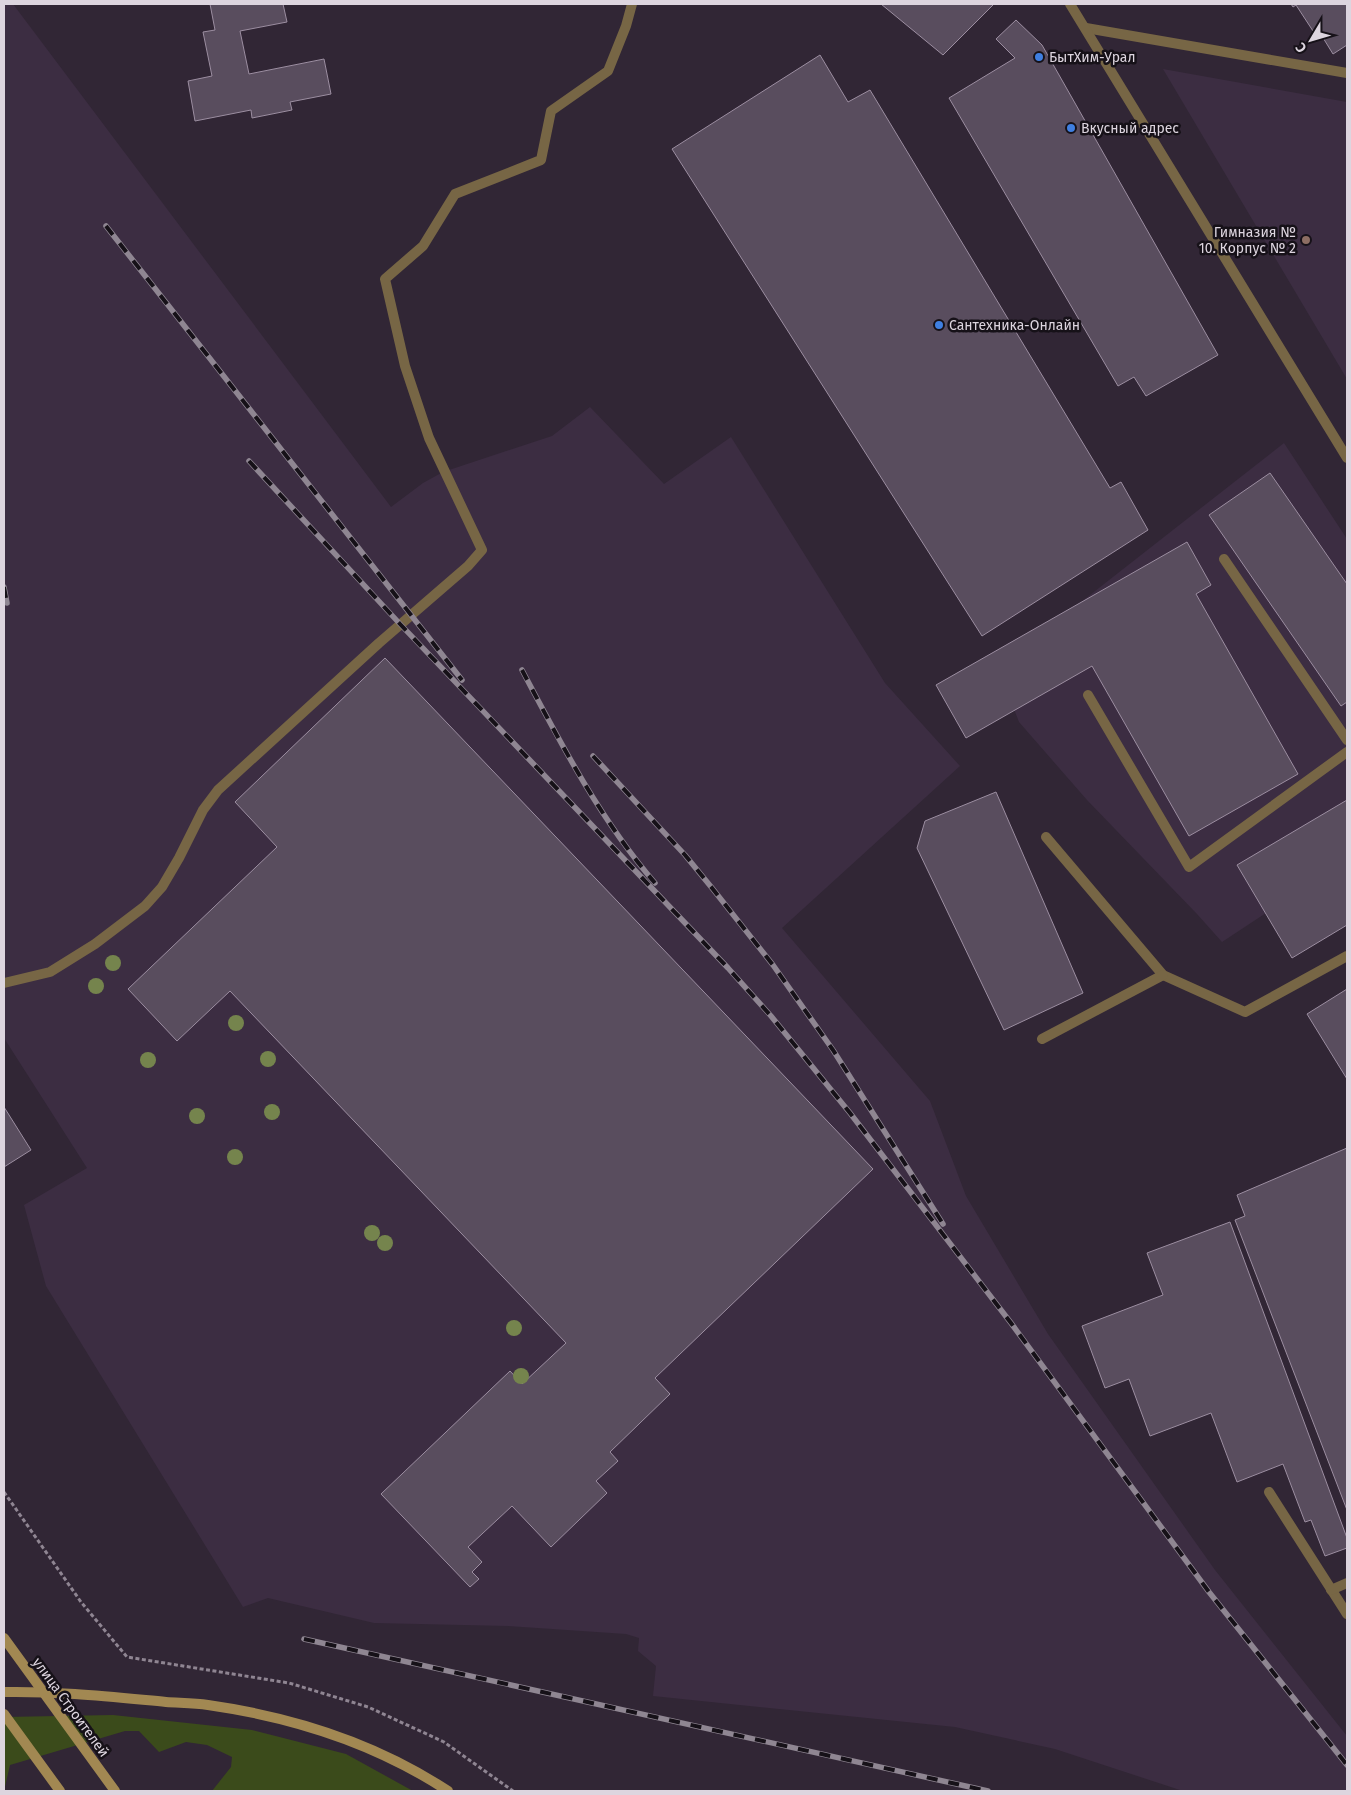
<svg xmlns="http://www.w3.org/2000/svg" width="1351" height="1795" viewBox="0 0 1351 1795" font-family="'Fira Sans',sans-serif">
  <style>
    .built { fill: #3c2d42 }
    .green { fill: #3b4b1b }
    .building { fill: #594d5e; stroke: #9c8ea1 }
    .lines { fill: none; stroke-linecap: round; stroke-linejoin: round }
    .path { stroke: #8f8592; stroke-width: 3; stroke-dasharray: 4 2.5; stroke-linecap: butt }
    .lane { stroke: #776645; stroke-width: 10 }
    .street { stroke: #776645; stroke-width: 10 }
    .secondary { stroke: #a28852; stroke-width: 10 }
    .rail-casing { stroke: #8f8692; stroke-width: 5.5 }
    .rail { stroke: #161118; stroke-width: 4; stroke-dasharray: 11; stroke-linecap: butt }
    .secondary-bridge { stroke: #a28852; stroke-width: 10 }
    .tree { fill: #75844d }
    .shop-dot { fill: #3f7fe0; stroke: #161118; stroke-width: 2 }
    .education-dot { fill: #8d6e63; stroke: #161118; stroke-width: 2 }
    .labels { text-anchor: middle; stroke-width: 5; stroke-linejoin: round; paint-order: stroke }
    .poi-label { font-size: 14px; fill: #ddd5df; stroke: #161118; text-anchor: start }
    .street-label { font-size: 14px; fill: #ddd5df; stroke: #161118 }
  </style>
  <rect width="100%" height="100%" fill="#312635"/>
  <g class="built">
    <path d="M4 4H13L391 507 423 483 443 472 552 436 590 407 664 484 731 437 885 683 960 766 782 928 930 1101 966 1196 1048 1334 1215 1570 1347 1736V1791H1183L1055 1749 955 1727 653 1696 656 1666 638 1651 639 1638 626 1634 508 1626 374 1623 268 1598 243 1607 46 1286 24 1205 87 1168 4 1038Z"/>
    <path d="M1163 69 1347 102V379Z"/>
    <path d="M1284 443 1347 539V859L1330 875 1266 913 1222 942 1197 914 1087 800 1019 722 998 667Z"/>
  </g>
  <path class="green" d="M113 1715 252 1730 346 1754 413 1791H212L231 1767 232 1757 207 1745 186 1742 159 1752 139 1731H125L10 1765 4 1791V1717Z"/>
  <g class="building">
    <path d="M210 4H283L287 22 240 31 249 74 324 59 331 94 290 102 292 110 252 118 251 110 195 121 188 81 212 76 203 32 215 30Z"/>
    <path d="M881 4H994L943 55Z"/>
    <path d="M1291 4H1347V45L1333 54 1317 28 1313 31 1296 5 1293 7Z"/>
    <path d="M1016 20 1042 45 1218 355 1146 396 1134 377 1118 386 949 98 1015 58 996 39Z"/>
    <path d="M820 55 848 102 870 90 1110 488 1121 482 1148 530 982 636 672 149Z"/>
    <path d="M1270 473 1347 584V702L1341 706 1209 515Z"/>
    <path d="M1187 542 1211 585 1196 594 1298 774 1189 836 1092 666 966 738 936 685Z"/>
    <path d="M385 658 873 1169 655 1378 670 1394 610 1452 618 1461 596 1481 607 1493 551 1547 512 1506 468 1547 482 1562 472 1572 479 1579 470 1587 381 1494 510 1371 522 1384 566 1343 230 991 177 1041 128 989 277 847 235 802Z"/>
    <path d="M996 792 1083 993 1004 1030 917 848 925 821Z"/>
    <path d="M1347 800V925L1292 958 1237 865Z"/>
    <path d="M1347 989V1079L1307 1014Z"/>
    <path d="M4 1107 31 1150 4 1167Z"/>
    <path d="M1347 1148V1510L1235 1220 1245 1216 1237 1195Z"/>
    <path d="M1230 1222 1347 1538V1548L1325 1556 1311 1520 1305 1522 1283 1464 1237 1482 1211 1413 1150 1436 1129 1379 1105 1388 1082 1326 1163 1295 1147 1253Z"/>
  </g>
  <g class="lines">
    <path class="path" d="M4 1492 81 1602 127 1657 289 1683 368 1707 444 1742 513 1791"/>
    <g class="lane">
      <path d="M1086 28 1347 73"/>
      <path d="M1224 559 1347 740"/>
      <path d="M1088 695 1189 867 1347 752"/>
      <path d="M1046 837 1163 975 1245 1012 1347 956"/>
      <path d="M4 983 50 972 95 944 145 906 162 887 179 858 203 810 218 790 379 643 468 566 482 550 429 438 405 366 385 279 423 246 455 194 541 160 551 111 608 71 626 26 632 4"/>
      <path d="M1042 1039 1163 975"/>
      <path d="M1269 1492 1347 1614"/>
      <path d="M1331 1590 1347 1583"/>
    </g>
    <path class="street" d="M1070 4 1347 458"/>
    <g class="secondary">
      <path d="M4 1692C58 1691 112 1697 166 1702 180 1703 194 1703 208 1705 292 1717 377 1744 448 1791"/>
      <path d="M4 1714 60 1791"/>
    </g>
    <defs>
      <g id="rail">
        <path d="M106 226 462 680"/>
        <path d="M249 461 400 624 728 968 771 1016 850 1113 1011 1323 1209 1592 1347 1765"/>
        <path d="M4 587 7 603"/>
        <path d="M522 670C561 744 600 819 655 883"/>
        <path d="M593 756 685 855 712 888 773 965 833 1050 943 1224"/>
        <path d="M304 1639 988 1791"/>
      </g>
    </defs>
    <use href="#rail" class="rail-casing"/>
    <use href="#rail" class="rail"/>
    <path class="secondary-bridge" d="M4 1638 115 1791"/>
  </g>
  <g class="tree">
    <circle cx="113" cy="963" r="8"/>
    <circle cx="96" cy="986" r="8"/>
    <circle cx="236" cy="1023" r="8"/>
    <circle cx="268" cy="1059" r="8"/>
    <circle cx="148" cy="1060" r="8"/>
    <circle cx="272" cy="1112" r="8"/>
    <circle cx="197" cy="1116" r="8"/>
    <circle cx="235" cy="1157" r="8"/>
    <circle cx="372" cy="1233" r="8"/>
    <circle cx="385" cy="1243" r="8"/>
    <circle cx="514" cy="1328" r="8"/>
    <circle cx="521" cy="1376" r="8"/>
  </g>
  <g class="shop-dot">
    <circle cx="1039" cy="57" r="5"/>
    <circle cx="1071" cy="128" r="5"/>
    <circle cx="939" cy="325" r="5"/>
  </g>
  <circle class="education-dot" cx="1306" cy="240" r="5"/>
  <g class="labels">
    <g class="poi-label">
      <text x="1049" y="62">БытХим-Урал</text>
      <text x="1081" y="133">Вкусный адрес</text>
      <text x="1296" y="237" text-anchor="end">Гимназия №<tspan x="1296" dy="16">10. Корпус № 2</tspan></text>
      <text x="949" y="330">Сантехника-Онлайн</text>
    </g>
    <g class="street-label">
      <text transform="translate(71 1707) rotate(54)" y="5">улица Строителей</text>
    </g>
  </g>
  <rect width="1351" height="1795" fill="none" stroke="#ddd5df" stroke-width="10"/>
  <g transform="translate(1311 40) rotate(232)" stroke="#161118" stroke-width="4" paint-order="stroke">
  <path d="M0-4L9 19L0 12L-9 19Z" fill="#ddd5df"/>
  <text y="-8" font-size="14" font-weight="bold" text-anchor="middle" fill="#ddd5df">С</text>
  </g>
</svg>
